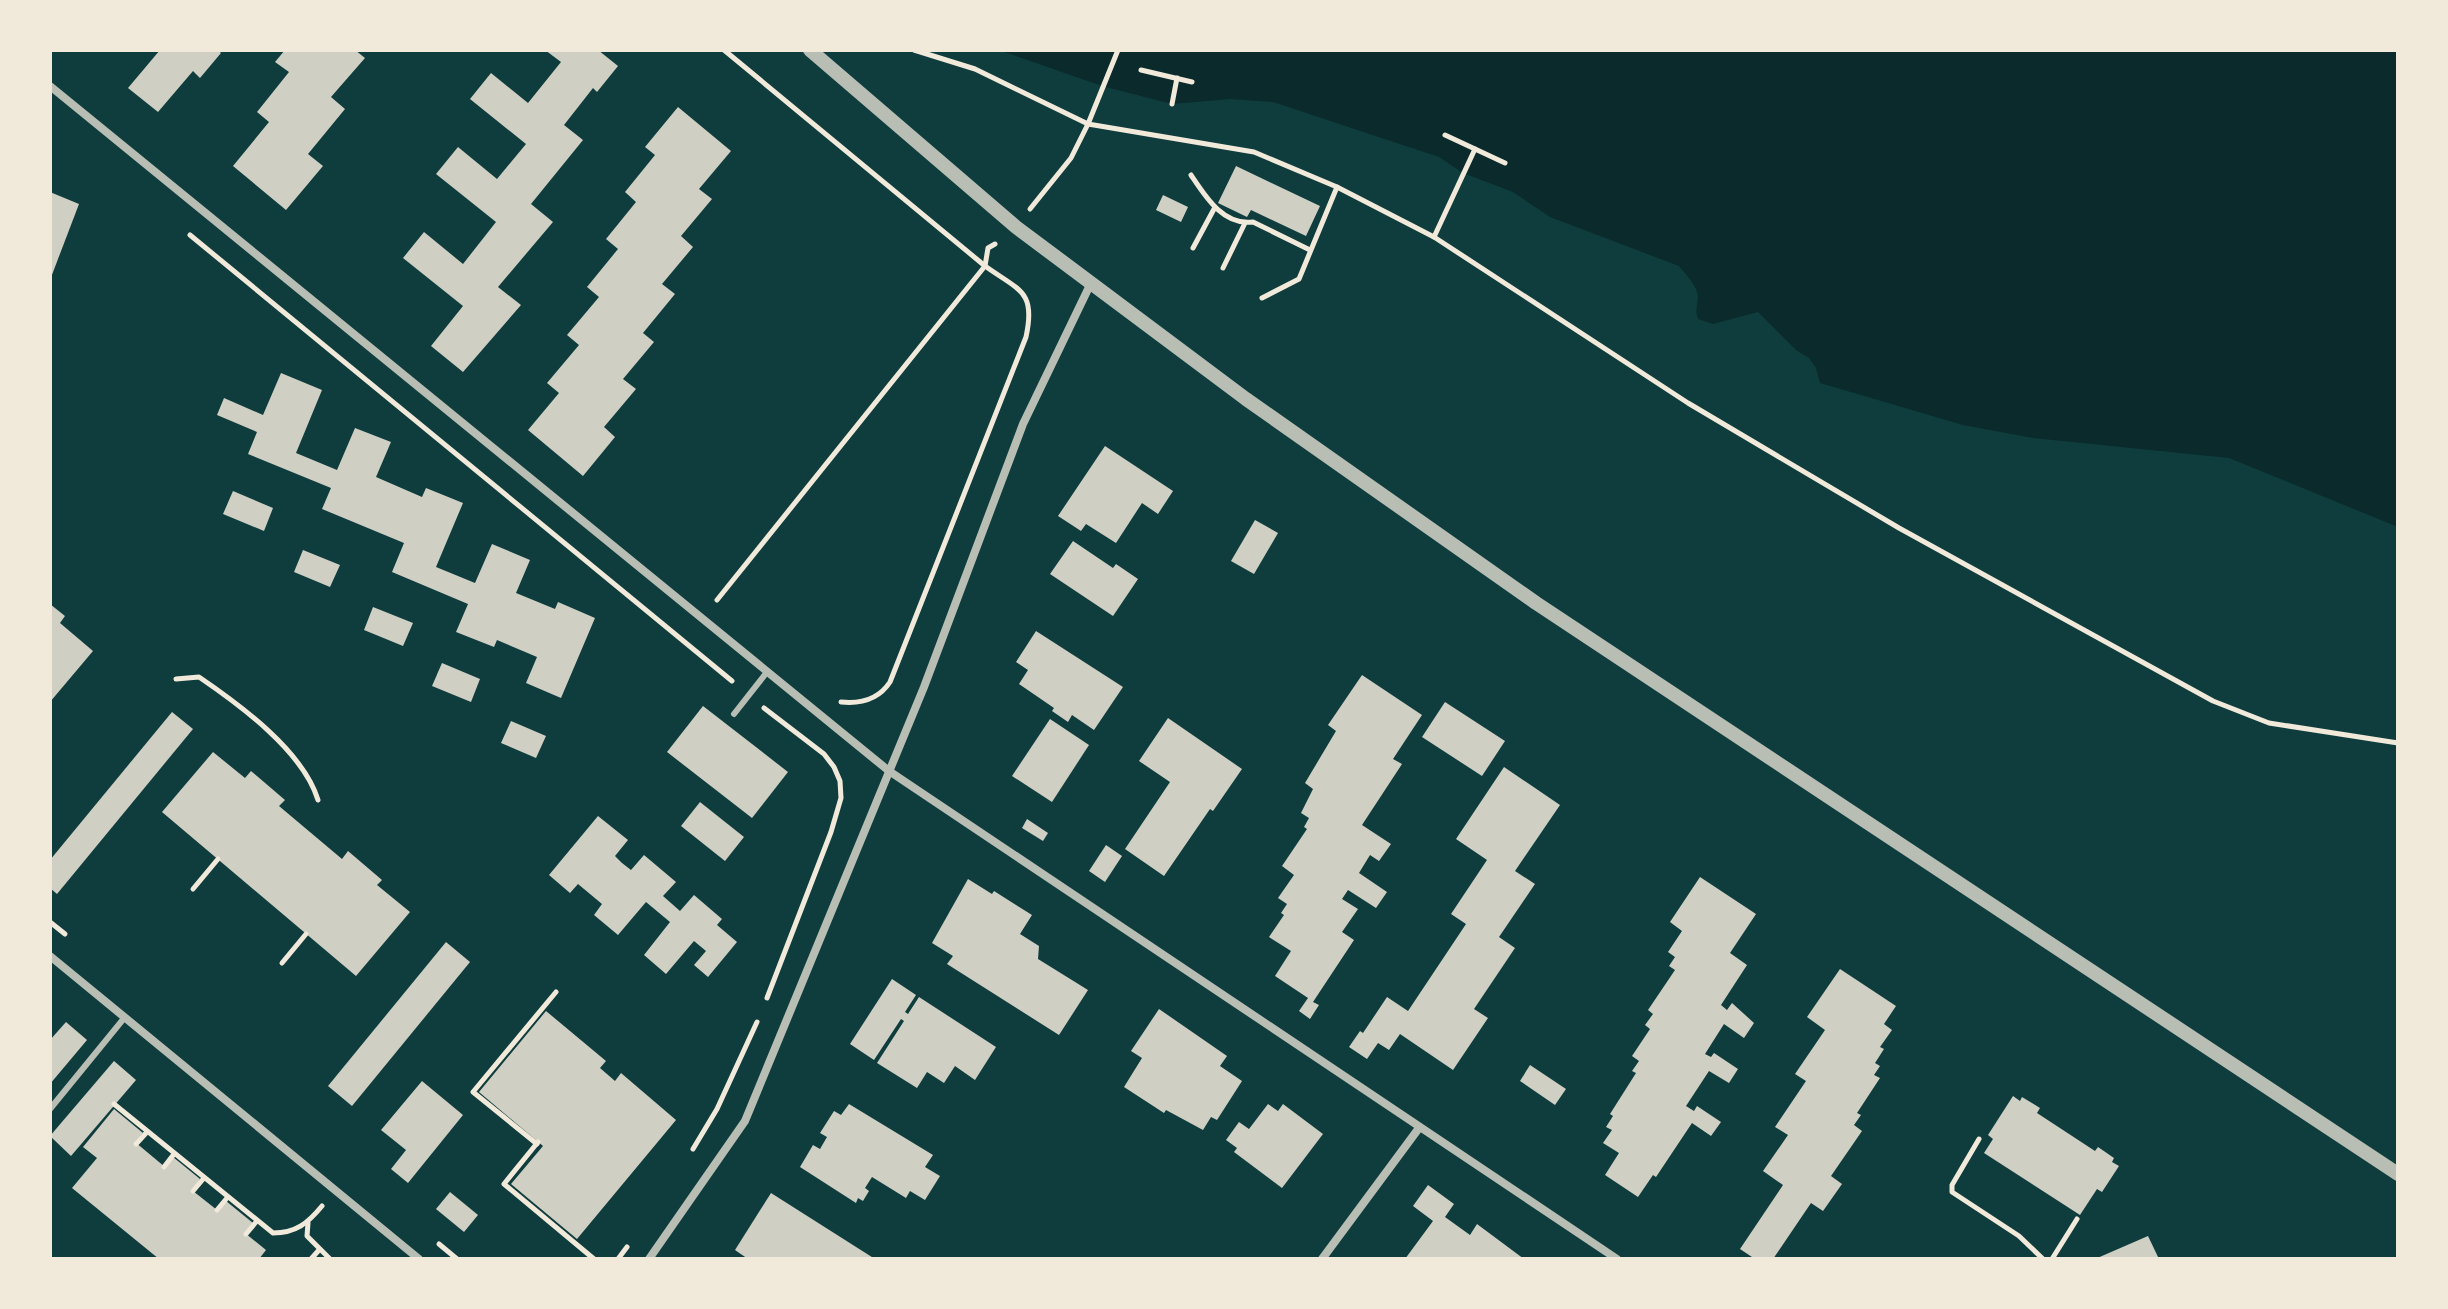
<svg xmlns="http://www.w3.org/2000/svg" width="2448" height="1309" viewBox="0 0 2448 1309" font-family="Roboto,sans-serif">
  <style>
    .water { fill: #0a2a2b }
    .building { fill: #cfcfc3 }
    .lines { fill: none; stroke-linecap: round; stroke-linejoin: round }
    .path { stroke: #f1e9da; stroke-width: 5 }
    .service { stroke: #b8beb3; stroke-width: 6 }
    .minor { stroke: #b8beb3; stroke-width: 8 }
    .tertiary { stroke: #b8beb3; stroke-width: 14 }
  </style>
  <rect width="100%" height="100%" fill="#0f3d3e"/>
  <path class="water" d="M999 50H2398V527L2229 458 2033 438 1963 425 1820 383 1816 368 1809 358 1796 350 1758 312 1713 324 1698 319C1695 309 1697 307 1698 298 1698 286 1686 275 1679 266L1550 217 1513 192 1463 173 1439 157 1273 102 1230 99 1172 104 1102 86Z"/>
  <g class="building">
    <path d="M160 50H218L221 53 200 78 193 71 158 112 128 88Z"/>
    <path d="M285 50H355L365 58 331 97 345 109 308 154 323 166 286 210 233 166 269 122 257 112 289 72 275 62Z"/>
    <path d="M545 50H598L618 66 597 92 593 88 564 125 583 140 531 204 553 222 498 287 521 305 463 372 431 346 463 306 403 258 424 232 463 264 496 222 436 174 458 147 497 179 526 144 470 99 491 73 528 103 561 62Z"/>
    <path d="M678 107 731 151 699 189 712 199 681 236 693 247 662 284 675 294 643 333 654 342 623 379 636 389 604 427 615 437 583 476 528 430 559 393 547 383 579 345 567 335 599 297 587 287 618 249 606 239 636 202 625 192 655 155 645 147Z"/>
    <path d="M1236 166 1320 206 1306 236 1251 210 1247 217 1218 203Z"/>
    <path d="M50 192 79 204 50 280Z"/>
    <path d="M1163 195 1188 207 1181 222 1156 210Z"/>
    <path d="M281 373 322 390 296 453 337 470 355 428 391 442 376 477 422 497 426 488 463 503 436 567 475 583 492 544 530 560 516 593 555 609 558 602 595 618 561 698 526 683 537 657 497 640 494 647 456 632 468 604 392 572 404 543 322 509 331 488 248 454 257 432 217 415 224 398 263 415Z"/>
    <path d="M1105 446 1173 491 1158 514 1142 503 1116 543 1086 524 1081 531 1058 516Z"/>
    <path d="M233 491 273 508 264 531 223 514Z"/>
    <path d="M1255 520 1278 533 1254 574 1231 561Z"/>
    <path d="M1073 541 1113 568 1116 564 1138 579 1113 616 1050 574Z"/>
    <path d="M303 550 340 565 330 587 294 572Z"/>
    <path d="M50 604 65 616 60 623 93 651 50 702Z"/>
    <path d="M373 607 413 623 403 646 364 630Z"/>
    <path d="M1036 631 1123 687 1094 730 1072 715 1068 722 1052 711 1054 708 1019 684 1028 670 1016 662Z"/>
    <path d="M442 663 480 679 471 702 432 686Z"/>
    <path d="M1362 675 1422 715 1393 759 1402 764 1362 825 1391 844 1379 861 1370 855 1359 873 1387 892 1376 908 1348 890 1342 899 1358 909 1342 932 1354 940 1313 1002 1319 1005 1310 1019 1299 1011 1308 998 1275 976 1291 951 1269 937 1284 915 1281 913 1287 904 1278 898 1294 875 1282 866 1307 829 1304 827 1309 818 1301 813 1313 789 1305 783 1336 731 1328 725Z"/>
    <path d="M1445 702 1505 741 1482 776 1422 737Z"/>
    <path d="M703 706 788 772 752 818 667 752Z"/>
    <path d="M172 712 193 729 57 894 50 888V860Z"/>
    <path d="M1168 718 1242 769 1213 811 1210 809 1164 876 1125 849 1170 782 1139 761Z"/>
    <path d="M1050 719 1089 745 1052 802 1012 776Z"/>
    <path d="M511 721 546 736 536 758 501 743Z"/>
    <path d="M213 752 245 778 251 771 285 800 279 806 342 859 348 851 382 880 377 885 410 912 356 976 162 812Z"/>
    <path d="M1504 767 1560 805 1515 871 1535 884 1499 937 1515 948 1474 1009 1488 1018 1453 1070 1400 1034 1389 1050 1378 1043 1367 1059 1349 1047 1360 1031 1363 1033 1387 997 1408 1011 1466 924 1451 914 1487 860 1456 839Z"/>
    <path d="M700 802 744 837 725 861 681 826Z"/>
    <path d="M598 816 628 840 615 856 622 863 631 870 644 855 676 882 663 896 680 911 694 895 722 919 717 925 737 942 708 977 694 965 706 951 694 941 666 974 644 955 670 922 646 902 618 935 594 915 602 904 578 884 570 893 549 875Z"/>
    <path d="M1027 819 1048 833 1043 841 1022 828Z"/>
    <path d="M1106 845 1122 856 1105 882 1089 871Z"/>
    <path d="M1700 877 1756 914 1730 953 1747 965 1721 1005 1727 1010 1732 1003 1754 1023 1744 1038 1724 1024 1705 1054 1711 1057 1714 1053 1738 1069 1729 1083 1709 1071 1686 1106 1694 1111 1697 1106 1721 1122 1711 1136 1692 1123 1656 1177 1653 1175 1638 1197 1605 1175 1619 1153 1603 1143 1612 1130 1606 1127 1613 1116 1610 1114 1636 1073 1632 1071 1639 1061 1632 1056 1650 1029 1645 1025 1653 1014 1648 1010 1675 970 1669 966 1675 957 1668 952 1682 931 1670 922Z"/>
    <path d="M968 879 992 894 994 891 1032 915 1020 934 1039 946 1038 959 1088 990 1059 1035 947 964 953 956 932 943Z"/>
    <path d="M446 942 470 962 352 1106 328 1086Z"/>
    <path d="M1840 969 1896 1006 1884 1024 1892 1030 1880 1047 1884 1049 1875 1063 1880 1066 1874 1075 1880 1078 1857 1113 1861 1115 1854 1125 1862 1131 1831 1176 1842 1184 1823 1211 1811 1203 1773 1259H1755L1740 1249 1783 1185 1763 1171 1788 1135 1775 1127 1806 1081 1795 1074 1825 1030 1807 1017Z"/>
    <path d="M892 979 916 995 905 1012 908 1014 919 997 996 1047 975 1080 955 1066 944 1083 927 1072 917 1088 877 1063 904 1021 901 1019 874 1060 850 1044Z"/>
    <path d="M1159 1009 1227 1056 1220 1066 1242 1081 1217 1120 1211 1117 1203 1130 1166 1110 1164 1113 1124 1087 1142 1058 1131 1051Z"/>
    <path d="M546 1011 606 1061 600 1068 615 1081 621 1073 676 1120 577 1239 511 1184 543 1146 479 1092Z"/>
    <path d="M66 1022 87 1040 50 1084V1040Z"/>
    <path d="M114 1061 136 1080 71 1156 50 1136Z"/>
    <path d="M1530 1065 1566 1089 1555 1105 1520 1081Z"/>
    <path d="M422 1081 463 1115 408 1183 391 1169 406 1150 381 1130Z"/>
    <path d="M2013 1096 2020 1101 2022 1097 2040 1108 2037 1113 2095 1151 2098 1147 2114 1158 2112 1162 2119 1166 2102 1192 2097 1189 2080 1215 1984 1153 1993 1139 1988 1135Z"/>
    <path d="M849 1104 933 1155 925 1167 940 1176 925 1200 910 1191 906 1198 872 1177 865 1188 869 1191 863 1201 858 1198 856 1203 800 1167 813 1145 820 1149 827 1137 820 1133 834 1111 841 1115Z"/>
    <path d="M1268 1104 1278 1111 1283 1104 1323 1134 1282 1188 1234 1152 1237 1148 1226 1140 1239 1122 1249 1129Z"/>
    <path d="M114 1109 143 1133 135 1142 165 1167 173 1157 200 1179 193 1191 217 1210 226 1201 253 1223 245 1233 266 1250 259 1259H159L72 1188 97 1158 83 1147Z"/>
    <path d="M1428 1185 1454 1204 1445 1217 1470 1235 1477 1224 1524 1259H1405L1433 1221 1413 1206Z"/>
    <path d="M450 1192 478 1215 464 1232 436 1209Z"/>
    <path d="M771 1193 875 1259H748L735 1250Z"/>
    <path d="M2148 1236 2159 1259H2095Z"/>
  </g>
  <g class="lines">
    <g class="path">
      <path d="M724 50 985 266C1020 291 1036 291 1026 337L890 682C879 699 861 704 841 702"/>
      <path d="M914 50 975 69 1088 124 1254 152 1337 187 1434 237 1688 403 1899 528 2213 701 2269 723 2398 743"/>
      <path d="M1141 70 1192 82"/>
      <path d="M1172 104 1177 78"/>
      <path d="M1445 135 1505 163"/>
      <path d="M1191 175C1205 196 1223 226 1253 222L1310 250"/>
      <path d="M1030 209 1071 158 1088 124 1118 50"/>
      <path d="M190 235 732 681"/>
      <path d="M1434 237 1475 149"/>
      <path d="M1193 248 1214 209"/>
      <path d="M1223 268 1245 223"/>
      <path d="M1262 298 1299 279 1337 187"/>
      <path d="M717 600 985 266 988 248 995 244"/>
      <path d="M176 679 199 677C240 705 303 751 318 800"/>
      <path d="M764 708 824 754 834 767 840 781 841 798 831 832 767 998"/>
      <path d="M193 889 218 859"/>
      <path d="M50 922 65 934"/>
      <path d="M282 963 306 934"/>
      <path d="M114 1104 273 1233C296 1233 308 1223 322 1206"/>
      <path d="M1979 1139 1952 1185V1192L2019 1236 2043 1259"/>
      <path d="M538 1142 504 1184 594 1259"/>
      <path d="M136 1144 147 1132"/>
      <path d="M537 1144 473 1092 556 992"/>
      <path d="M693 1149 717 1109 757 1022"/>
      <path d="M164 1167 174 1154"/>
      <path d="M193 1191 204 1178"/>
      <path d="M217 1210 227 1198"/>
      <path d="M308 1223 307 1236 330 1259"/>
      <path d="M246 1234 256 1222"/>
      <path d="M439 1244 457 1259"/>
      <path d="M311 1259 319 1250"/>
      <path d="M618 1259 627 1247"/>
      <path d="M2052 1259 2077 1219"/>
    </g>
    <g class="service">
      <path d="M734 714 767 672"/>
      <path d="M50 1109 125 1017"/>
    </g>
    <g class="minor">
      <path d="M50 86 889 771 1617 1259"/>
      <path d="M50 956 419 1259"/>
      <path d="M649 1259 745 1121 924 687 1023 424 1090 285"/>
      <path d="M1322 1259 1419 1128"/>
    </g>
    <path class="tertiary" d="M810 50 1016 227 1246 399 1536 603 2398 1174"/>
  </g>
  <rect width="2448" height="1309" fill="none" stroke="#f1e9da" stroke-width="104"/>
</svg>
